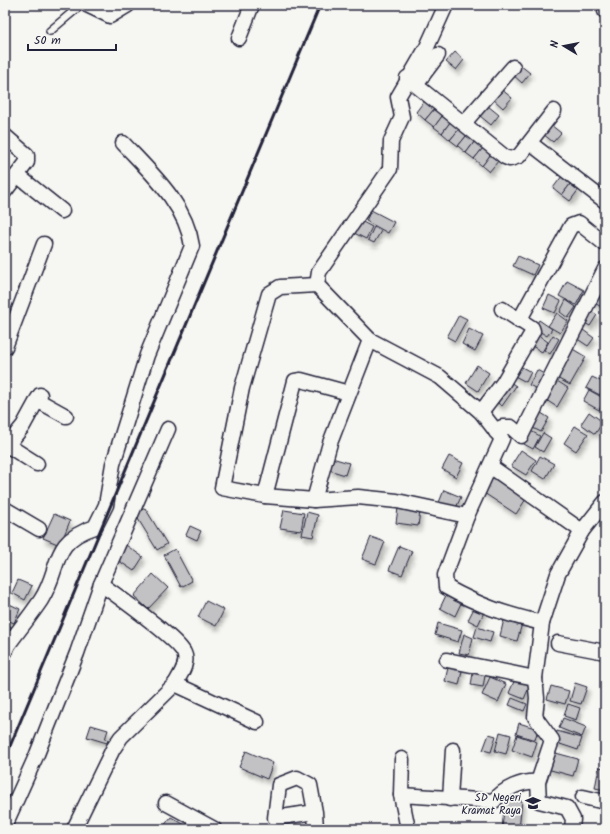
<svg xmlns="http://www.w3.org/2000/svg" width="610" height="834" viewBox="0 0 610 834" font-family="Kalam,sans-serif">
  <style>
    .building { fill: #c2c2c4; stroke: #22223b; filter: url(#shadow) }
    .lines { fill: none; stroke-linecap: round; stroke-linejoin: round }
    .service-casing { stroke: #22223b; stroke-width: 10 }
    .minor-casing { stroke: #22223b; stroke-width: 17 }
    .service { stroke: #f6f6f2; stroke-width: 7 }
    .minor { stroke: #f6f6f2; stroke-width: 14 }
    .rail { stroke: #22223b; stroke-width: 3 }
    .labels { text-anchor: middle; stroke-width: 3.5; stroke-linejoin: round; paint-order: stroke }
    .poi-label { font-size: 11px; fill: #22223b; stroke: #f6f6f2; text-anchor: end }
  </style>
  <defs>
    <filter id="shadow"><feDropShadow dx="2.5" dy="4.5" stdDeviation="2" flood-color="#0004"/></filter>
  </defs>
  <rect width="100%" height="100%" fill="#f6f6f2"/>
  <filter id="ink" filterUnits="userSpaceOnUse"><feTurbulence type="fractalNoise" baseFrequency=".025" numOctaves="2"/><feDisplacementMap in="SourceGraphic" scale="8" xChannelSelector="R" yChannelSelector="G"/><feConvolveMatrix kernelMatrix="1 2 1 2 8 2 1 2 1" color-interpolation-filters="sRGB"/></filter>
  <g filter="url(#ink)">
    <g class="building">
      <path d="M455 52 464 60 456 70 446 62Z"/>
      <path d="M520 65 530 73 522 83 512 74Z"/>
      <path d="M501 89 512 98 503 108 493 99Z"/>
      <path d="M425 100 435 108 425 120 416 112Z"/>
      <path d="M488 106 499 115 491 125 480 116Z"/>
      <path d="M435 108 443 115 434 127 425 120Z"/>
      <path d="M443 115 451 121 442 133 434 127Z"/>
      <path d="M451 121 460 128 450 140 442 133Z"/>
      <path d="M551 125 561 133 553 142 543 134Z"/>
      <path d="M460 128 467 135 458 146 450 140Z"/>
      <path d="M467 135 475 141 466 153 458 146Z"/>
      <path d="M475 141 483 148 474 159 466 153Z"/>
      <path d="M483 148 491 154 482 166 474 159Z"/>
      <path d="M491 154 499 160 489 172 482 166Z"/>
      <path d="M562 176 571 183 562 195 553 188Z"/>
      <path d="M571 183 579 189 570 201 562 195Z"/>
      <path d="M371 210 394 222 388 233 366 221Z"/>
      <path d="M361 221 372 227 366 239 354 233Z"/>
      <path d="M374 227 381 231 374 243 368 240Z"/>
      <path d="M518 256 538 265 533 275 513 266Z"/>
      <path d="M567 281 584 290 576 305 559 296Z"/>
      <path d="M605 284V309L591 301Z"/>
      <path d="M549 295 561 301 555 313 543 308Z"/>
      <path d="M566 300 576 307 568 318 560 312Z"/>
      <path d="M588 309 597 315 590 326 581 321Z"/>
      <path d="M557 313 568 321 560 333 548 326Z"/>
      <path d="M459 315 467 319 455 341 447 337Z"/>
      <path d="M539 320 552 329 547 336 534 328Z"/>
      <path d="M579 327 594 338 588 346 573 336Z"/>
      <path d="M469 329 483 336 475 351 462 344Z"/>
      <path d="M534 332 548 342 542 352 527 343Z"/>
      <path d="M553 335 559 339 550 354 544 350Z"/>
      <path d="M571 348 586 357 570 385 555 377Z"/>
      <path d="M516 364 531 372 526 382 511 374Z"/>
      <path d="M477 365 489 373 478 391 466 383Z"/>
      <path d="M537 370 546 375 539 390 529 385Z"/>
      <path d="M592 377 605 383 600 395 586 388Z"/>
      <path d="M554 379 568 388 557 407 543 398Z"/>
      <path d="M507 380 516 386 502 406 493 400Z"/>
      <path d="M589 390 605 399 599 410 583 401Z"/>
      <path d="M538 411 549 418 541 432 529 426Z"/>
      <path d="M589 412 603 422 595 434 581 424Z"/>
      <path d="M575 426 588 434 576 451 564 443Z"/>
      <path d="M529 430 540 436 533 449 522 443Z"/>
      <path d="M543 433 551 438 543 452 535 447Z"/>
      <path d="M521 450 536 460 526 475 511 466Z"/>
      <path d="M449 456 463 463 456 477 442 469Z"/>
      <path d="M540 456 554 464 545 479 532 471Z"/>
      <path d="M332 458 349 463 345 475 329 470Z"/>
      <path d="M491 476 526 499 516 514 481 491Z"/>
      <path d="M444 490 461 497 454 512 438 505Z"/>
      <path d="M145 508 167 544 157 550 135 514Z"/>
      <path d="M398 508 420 511 418 526 396 523Z"/>
      <path d="M284 510 304 513 301 531 280 528Z"/>
      <path d="M307 512 318 515 313 537 302 535Z"/>
      <path d="M54 514 70 521 60 545 43 538Z"/>
      <path d="M190 526 201 531 197 540 186 535Z"/>
      <path d="M371 537 385 542 376 564 362 559Z"/>
      <path d="M123 543 143 557 134 571 113 557Z"/>
      <path d="M399 546 412 551 402 575 389 570Z"/>
      <path d="M175 549 192 581 181 587 164 555Z"/>
      <path d="M153 574 168 588 148 609 134 596Z"/>
      <path d="M18 580 32 586 25 600 12 593Z"/>
      <path d="M448 591 463 599 455 616 440 608Z"/>
      <path d="M206 601 224 610 216 626 198 617Z"/>
      <path d="M5 602 20 609 14 623 5 619Z"/>
      <path d="M475 606 485 610 478 625 468 620Z"/>
      <path d="M505 615 523 620 517 641 500 636Z"/>
      <path d="M5 623 13 628 5 638Z"/>
      <path d="M438 623 462 630 458 642 435 635Z"/>
      <path d="M477 627 493 632 490 642 474 637Z"/>
      <path d="M464 634 473 638 469 655 459 653Z"/>
      <path d="M449 663 463 666 459 685 445 681Z"/>
      <path d="M474 667 486 670 483 687 471 685Z"/>
      <path d="M490 677 506 684 498 702 482 695Z"/>
      <path d="M515 679 530 685 524 699 509 693Z"/>
      <path d="M575 683 587 687 581 704 570 701Z"/>
      <path d="M551 686 569 691 565 704 547 699Z"/>
      <path d="M512 698 527 704 524 711 509 705Z"/>
      <path d="M568 704 580 708 576 720 564 716Z"/>
      <path d="M563 718 586 727 582 737 559 728Z"/>
      <path d="M519 723 538 729 535 740 516 734Z"/>
      <path d="M91 725 108 730 105 739 108 740 107 743 87 737Z"/>
      <path d="M557 731 582 738 578 750 554 742Z"/>
      <path d="M500 732 511 735 506 754 495 751Z"/>
      <path d="M489 734 496 736 491 752 483 750Z"/>
      <path d="M517 735 537 742 532 757 512 750Z"/>
      <path d="M246 751 273 763 267 779 239 767Z"/>
      <path d="M552 752 578 759 573 776 547 769Z"/>
      <path d="M599 767 605 768V790L595 788Z"/>
      <path d="M505 799 522 801 519 829H502Z"/>
      <path d="M171 817 185 825 182 829H167L163 827Z"/>
    </g>
    <g class="lines">
      <defs>
        <path id="service" d="M50 31 81 5"/>
        <g id="minor">
          <path d="M87 5 110 16 128 5"/>
          <path d="M446 5 427 47 398 97 402 117 391 141 390 169 319 272 317 285 370 340 440 377 481 412 502 439 467 516 445 575 446 587C480 606 505 614 542 623"/>
          <path d="M604 5 605 11"/>
          <path d="M239 38 252 5"/>
          <path d="M407 78 505 157 510 159 519 156 554 111"/>
          <path d="M416 84 438 55"/>
          <path d="M464 123 513 67"/>
          <path d="M5 136 27 155V162L5 191"/>
          <path d="M530 143 605 201"/>
          <path d="M17 175 62 211"/>
          <path d="M317 285 280 287 269 294 242 388 222 488 265 496 314 500 358 497 397 501 467 516"/>
          <path d="M519 321 571 226 579 223 605 244"/>
          <path d="M5 347 44 244"/>
          <path d="M37 400 66 416"/>
          <path d="M481 412 503 383 533 331 532 328 502 309"/>
          <path d="M496 432 502 427H511L521 436 605 269"/>
          <path d="M7 445 37 464"/>
          <path d="M5 448 23 426 40 395"/>
          <path d="M490 466 582 531"/>
          <path d="M265 496 295 381 301 380 349 393"/>
          <path d="M314 500 330 443 370 340"/>
          <path d="M5 509 39 529"/>
          <path d="M101 584C117 596 177 638 184 653 189 663 180 675 175 684"/>
          <path d="M558 643 605 652"/>
          <path d="M5 652 8 645C19 630 31 615 41 600 62 567 49 542 95 527L106 505 113 464 147 355 192 246C186 204 151 173 123 143"/>
          <path d="M447 660 535 678"/>
          <path d="M401 795 402 759"/>
          <path d="M583 797 605 802"/>
          <path d="M450 799 453 750"/>
          <path d="M166 803 214 829"/>
          <path d="M315 812 310 785 297 778 279 785 275 818 315 812 316 829"/>
          <path d="M5 825 37 754 77 653 101 584 168 429"/>
          <path d="M74 829 113 749 121 737 175 684 257 722"/>
          <path d="M408 829 401 795 494 801C503 789 523 780 538 782"/>
          <path d="M572 829 573 819 567 808 539 801 538 782 552 740 535 717 537 698 535 678 542 623 558 574 582 531 605 502"/>
        </g>
      </defs>
      <use href="#service" class="service-casing"/>
      <use href="#minor" class="minor-casing"/>
      <use href="#service" class="service"/>
      <use href="#minor" class="minor"/>
      <path class="rail" d="M5 758 320 5"/>
    </g>
  </g>
  <defs>
    <symbol id="school-bare" viewBox="-9 -9 18 18"><path d="M0-5L7-2L0 1L-7-2ZM-4 1L0 2.5L4 1V4Q0 6-4 4Z" fill="#22223b" stroke="#f6f6f2" stroke-width="2.5" paint-order="stroke"/></symbol>
  </defs>
  <g fill-rule="evenodd">
    <use href="#school-bare" x="522" y="792" width="22" height="22"/>
  </g>
  <g class="labels">
    <g class="poi-label">
      <text x="521" y="801">SD Negeri<tspan x="521" dy="13">Kramat Raya</tspan></text>
    </g>
  </g>
  <rect width="610" height="834" fill="none" stroke="#f6f6f2" stroke-width="20"/>
  <rect x="10" y="10" width="590" height="814" fill="none" stroke="#22223b" stroke-width="1.5" filter="url(#ink)"/>
  <g transform="translate(564 46) rotate(280)" stroke="#f6f6f2" stroke-width="3" paint-order="stroke">
  <path d="M0-3L7 15L0 10L-7 15Z" fill="#22223b"/>
  <text y="-6" font-size="11" font-weight="bold" text-anchor="middle" fill="#22223b">N</text>
  </g>
  <path d="M28 44v6h88v-6" fill="none" stroke="#22223b" stroke-width="2"/>
  <text x="34" y="44" font-size="12" fill="#22223b" stroke="#f6f6f2" stroke-width="3" paint-order="stroke">50 m</text>
</svg>
